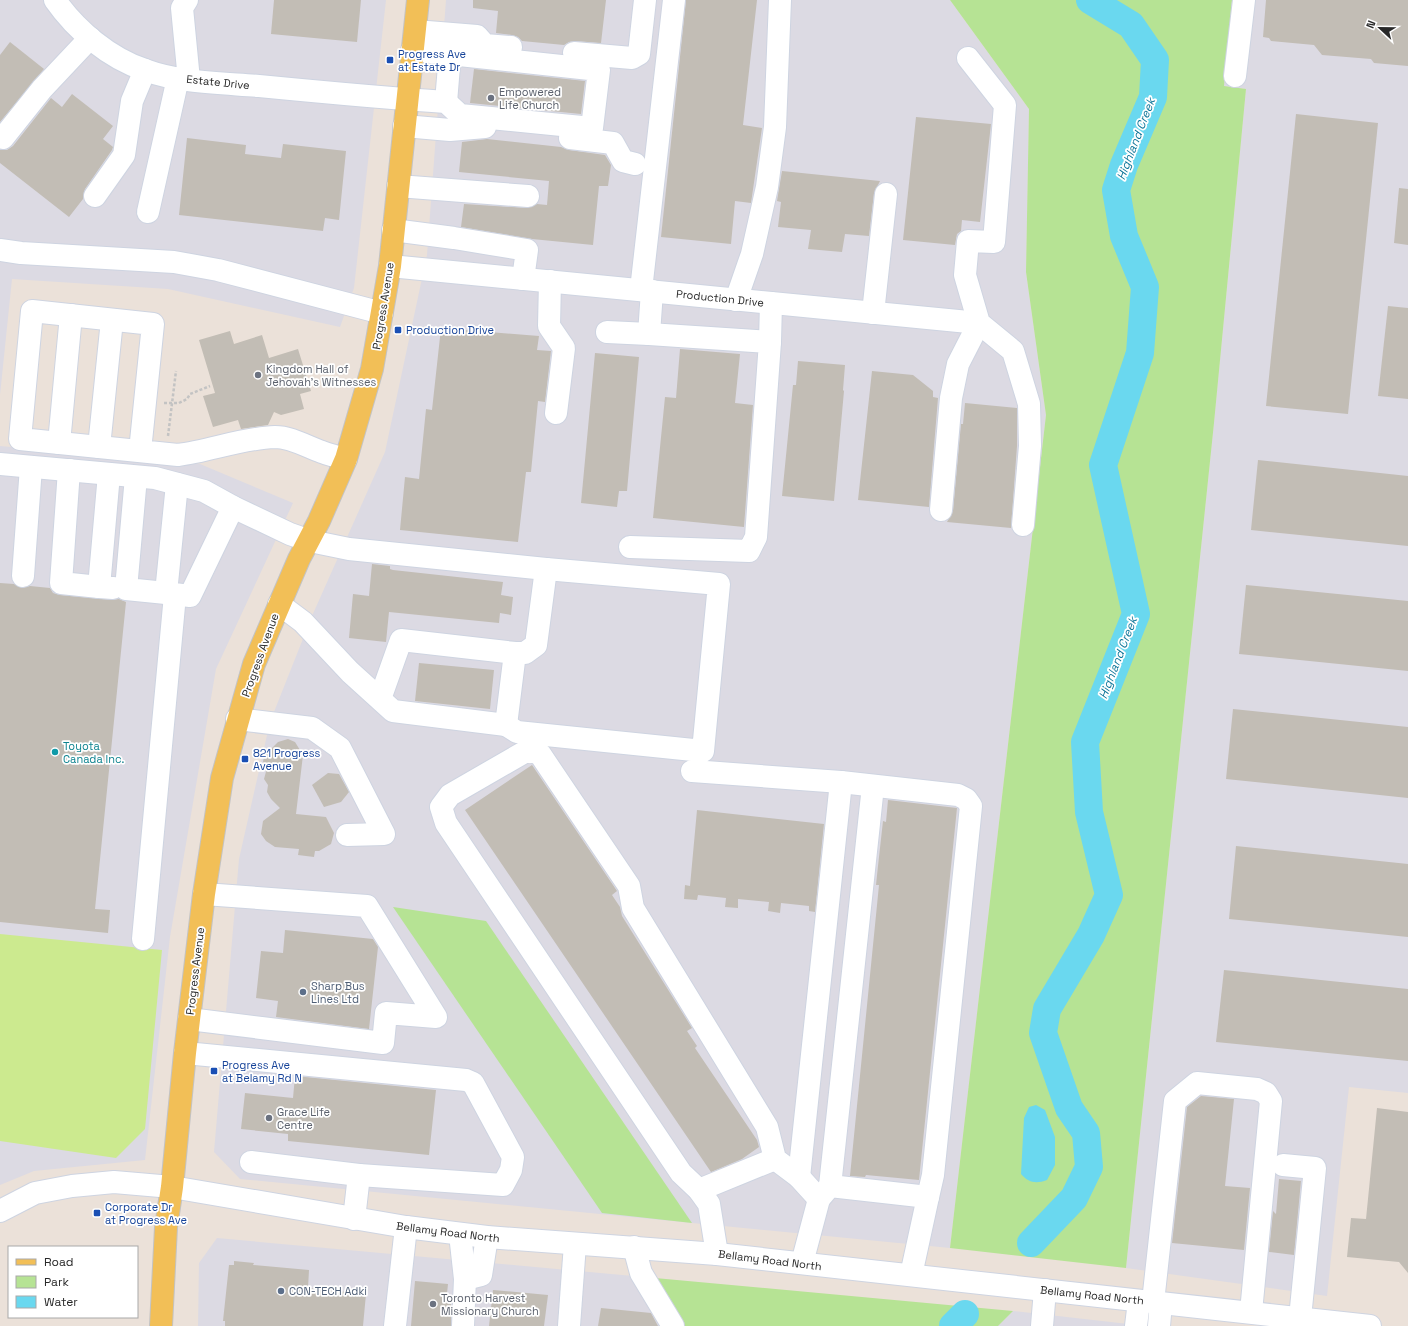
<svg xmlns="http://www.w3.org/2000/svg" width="1408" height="1326" viewBox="0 0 1408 1326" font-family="'Space Grotesk',sans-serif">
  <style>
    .industrial { fill: #dcdae3 }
    .green { fill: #b6e394 }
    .pitch { fill: #ccea8f }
    .water { fill: #6ad8ef }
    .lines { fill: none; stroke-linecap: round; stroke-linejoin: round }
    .river { stroke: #6ad8ef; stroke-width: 28 }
    .building { fill: #c2bdb5 }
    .minor-casing { stroke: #ced4e1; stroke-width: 24 }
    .major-casing { stroke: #c3c3c3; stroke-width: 24 }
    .path { stroke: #c3c3c3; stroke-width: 2.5; stroke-dasharray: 3 2; stroke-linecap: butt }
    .minor { stroke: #fff; stroke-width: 22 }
    .major { stroke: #f2bf57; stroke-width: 22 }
    .transit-dot { fill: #1a4fb4; stroke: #fff; stroke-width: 1.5 }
    .worship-dot { fill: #6b7280; stroke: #fff; stroke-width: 1.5 }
    .culture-dot { fill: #0f9aa8; stroke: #fff; stroke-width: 1.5 }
    .service-dot { fill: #5c6f8a; stroke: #fff; stroke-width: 1.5 }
    .labels { text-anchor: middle; stroke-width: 3.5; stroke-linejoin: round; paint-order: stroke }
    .transit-label { font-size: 11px; fill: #164399; stroke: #fff; text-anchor: start }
    .street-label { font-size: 11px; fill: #282828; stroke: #fff }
    .worship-label { font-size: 11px; fill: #5b616d; stroke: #fff; text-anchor: start }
    .culture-label { font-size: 11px; fill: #0d838f; stroke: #fff; text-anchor: start }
    .service-label { font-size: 11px; fill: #4e5e75; stroke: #fff; text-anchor: start }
    .water-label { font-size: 12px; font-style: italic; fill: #0c7598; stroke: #fff }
  </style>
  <rect width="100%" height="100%" fill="#ebe1d9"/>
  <g class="industrial">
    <path d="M0 0H386L354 288 340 327 168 289 12 279 0 395Z"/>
    <path d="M446 0H950L1029 109 1026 272 1046 415 950 1248 240 1179 214 1152 239 859 270 722 312 616 385 452 427 255Z"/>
    <path d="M1232 0H1408V1093L1349 1087 1327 1296 1126 1268 1214 423 1246 89 1224 86Z"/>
    <path d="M0 446 200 464 293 503 216 669 170 937 145 1160 34 1171 0 1185Z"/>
    <path d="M217 1238 655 1278 685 1326H198L199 1263Z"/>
    <path d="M1013 1311 1146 1326H998Z"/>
  </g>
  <g class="green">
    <path d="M950 0H1232L1224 86 1246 89 1214 423 1126 1268 950 1248 1046 415 1026 272 1029 109Z"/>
    <path d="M393 907 486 921 692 1223 602 1213Z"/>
    <path d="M655 1278 1013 1311 998 1326H685Z"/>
  </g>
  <path class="pitch" d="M0 934 162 950 145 1129 116 1158 0 1141Z"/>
  <path class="water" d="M1036 1105 1045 1110 1055 1137V1165L1047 1180C1036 1184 1029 1183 1021 1174L1024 1118 1029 1107Z"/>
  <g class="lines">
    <g class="river">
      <path d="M1031 1243 1074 1198 1089 1167 1086 1133 1069 1108 1043 1033 1047 1009 1091 935 1109 895 1089 812 1085 742 1136 614 1103 465 1140 353 1145 287 1124 236 1116 190 1124 165 1153 97 1155 60 1131 25 1090 0"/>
      <path d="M953 1326 965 1314"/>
    </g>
  </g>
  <g class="building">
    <path d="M274 0H361L357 42 271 34Z"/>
    <path d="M473 0H606L601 43 575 41 569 42 564 45 522 41 518 37 512 35 496 33 498 11 473 8Z"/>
    <path d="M686 0H757L743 125 762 128 751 203 735 201 731 244 661 237Z"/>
    <path d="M1266 0H1408V66L1374 63 1371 59 1322 55 1314 45 1271 41 1269 38 1263 37Z"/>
    <path d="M10 42 44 69 0 122V55Z"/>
    <path d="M474 69 585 81 581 114 470 103Z"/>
    <path d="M72 94 113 126 103 139 113 147 112 150 85 189 83 199 69 217 0 163V150H7L13 146 51 98 62 107Z"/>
    <path d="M1296 114 1378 123 1348 414 1266 406Z"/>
    <path d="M916 117 991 124 980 222 962 220 961 231 957 234 955 245 903 240Z"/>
    <path d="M187 138 246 145 245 154 281 158 283 144 346 151 339 220 325 218 323 231 179 215Z"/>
    <path d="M487 139 561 147 569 150 605 155 611 165 608 186H599L593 245 532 239 461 227 464 204 527 208 537 204 547 205 549 181 459 172 462 142Z"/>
    <path d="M782 171 880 181 874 193 869 236 845 234 842 252 808 249 811 230 778 227 781 202 777 201Z"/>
    <path d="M1399 188 1408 189V245L1394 243Z"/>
    <path d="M1388 306 1408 308V399L1378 396Z"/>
    <path d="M441 328 539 336 537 350 551 351 545 402 538 401 531 472H526L518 542 400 530 405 477 419 479 426 409 432 410Z"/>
    <path d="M230 331 234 344 262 335 269 358 298 349 311 391 300 394 304 409 281 415 274 412 268 425 241 429 238 420 213 427 203 396 215 393 199 340Z"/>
    <path d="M680 349 740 354 735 403 753 405 744 527 653 518 665 397 676 398Z"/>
    <path d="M595 353 639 357 627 491H619L617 507 581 503Z"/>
    <path d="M798 361 845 365 843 390 844 391 834 501 782 496 793 385H796Z"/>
    <path d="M872 371 913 375 933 391V397L938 398 929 507 858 500Z"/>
    <path d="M965 403 1017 408V446L1011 528 947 522 953 511 961 424H963Z"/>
    <path d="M1258 460 1408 476V546L1251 530Z"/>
    <path d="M372 564 390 566V569L393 570 503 582 501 595 513 597 511 615 500 613 499 623 389 612 386 642 349 638 353 594 369 596Z"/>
    <path d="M0 583 14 584 22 588 30 586 50 588 53 593 60 595 112 600 119 599 126 602 95 909 110 910 108 933 0 922Z"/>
    <path d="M1246 585 1408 601V671L1239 654Z"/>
    <path d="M419 663 494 670 490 709 415 701Z"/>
    <path d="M1233 709 1408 727V798L1226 779Z"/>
    <path d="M288 739 295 742 303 755 296 814 326 817 334 833 331 844 319 851H315L314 857 298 855 299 849 275 847 266 841 261 834 263 821 280 808 271 799 267 792 268 785 264 779 267 768 263 762 264 756 278 742Z"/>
    <path d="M532 765 617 891 612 895 620 907 622 916 692 1028 687 1031 697 1046 695 1048 757 1140 759 1147 742 1159 711 1172 465 810Z"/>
    <path d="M328 773 339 774 349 792 341 802 324 807 312 785Z"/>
    <path d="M888 800 957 808 919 1180 866 1175 865 1177 850 1176 879 885H876L878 866 883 821 886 822Z"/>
    <path d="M697 810 824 824 815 912 809 911V906L781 903 780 913 768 911 769 902 738 899V908L725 907 726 898 698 895 697 900 684 899 685 885 690 886Z"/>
    <path d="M1236 846 1408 864V937L1229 919Z"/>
    <path d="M285 930 373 939 378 947 369 1029 276 1017 278 1001 256 998 261 951 283 953Z"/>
    <path d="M1224 970 1408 989V1061L1216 1042Z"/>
    <path d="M295 1076 436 1090 429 1155 288 1141V1134L241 1129 245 1093 293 1098Z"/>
    <path d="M1201 1096 1234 1099 1225 1186 1250 1188 1244 1250 1172 1243 1187 1107Z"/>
    <path d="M1377 1108 1408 1112V1273L1399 1262 1347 1257 1351 1218 1366 1219Z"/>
    <path d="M1279 1179 1301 1181 1294 1255 1269 1252 1273 1211 1276 1214Z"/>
    <path d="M234 1261 254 1263 253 1265 309 1270 308 1288 366 1294 363 1326H225V1321H223L229 1265H234Z"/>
    <path d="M415 1281 448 1284 446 1303 451 1304V1326H411Z"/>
    <path d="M493 1290 548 1295 544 1326H489Z"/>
    <path d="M601 1308 651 1313 658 1326H598Z"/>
  </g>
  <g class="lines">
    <defs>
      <g id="minor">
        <path d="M55 0C76 30 109 58 145 70 180 83 221 83 259 86 321 92 384 98 446 102L460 115 592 128 599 70 412 50"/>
        <path d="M187 0 182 8 189 80"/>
        <path d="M415 31 477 36 485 45 511 47"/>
        <path d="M574 53 632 58 639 54 645 0"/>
        <path d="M968 58 1005 105 994 242 968 241 965 275 979 323 1013 351 1029 404 1030 446 1023 525"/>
        <path d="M1235 76 1244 0"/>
        <path d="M446 102 450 54"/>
        <path d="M404 126 450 130 485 127"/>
        <path d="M3 138 42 89 90 38"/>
        <path d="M570 138 613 143 623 161 635 164"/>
        <path d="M398 186 528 196"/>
        <path d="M95 196 124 155 132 101 145 70"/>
        <path d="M148 212 178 78"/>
        <path d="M393 230 454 238 527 250 523 279"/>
        <path d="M0 250 21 253 174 262 218 270 382 313"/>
        <path d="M390 266 979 323"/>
        <path d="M550 281 549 326 564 348 556 413"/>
        <path d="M641 290 674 0"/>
        <path d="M736 300 752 254 767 187 775 127 780 0"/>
        <path d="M873 313 886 194"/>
        <path d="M607 332 649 334"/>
        <path d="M770 342 771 303"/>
        <path d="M59 443 71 315"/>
        <path d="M99 447 112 320"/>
        <path d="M140 451 153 324 32 311 20 439 178 455C210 451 242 438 275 437 292 437 307 447 322 452 330 455 338 457 346 459"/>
        <path d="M0 464 155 478 204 491 233 507 290 534 310 541 349 549 546 569 719 584 703 751 517 732 506 725"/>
        <path d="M69 470 61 583 99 587"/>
        <path d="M109 474 99 587 113 588"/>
        <path d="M136 477 126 589 166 593"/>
        <path d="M177 484 166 593 190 596 233 507"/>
        <path d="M941 510 951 398 958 364 979 323"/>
        <path d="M630 547 749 551 756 537 770 342 649 334 652 291"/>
        <path d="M23 576 31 467"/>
        <path d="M279 604 303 622 350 672 393 711 506 725 515 653 401 640 380 699"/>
        <path d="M515 653H525L536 645 546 569"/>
        <path d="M237 719 312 728 340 748 384 834 347 835"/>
        <path d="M692 771 841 782 958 795 966 799 971 806 933 1175 928 1197"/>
        <path d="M143 939 175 595"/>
        <path d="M189 1019 383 1043 386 1013 436 1017 367 906 204 894"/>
        <path d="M185 1053 466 1080 473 1083 513 1157 511 1170 503 1185 359 1175"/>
        <path d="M251 1162 359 1175 354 1219"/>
        <path d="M1283 1165 1315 1168 1300 1318"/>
        <path d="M799 1177 841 782"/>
        <path d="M830 1186 873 786"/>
        <path d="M699 1190 775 1159"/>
        <path d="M0 1211 35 1193 72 1186 114 1182 172 1187 406 1227 487 1237 717 1254 1370 1326"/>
        <path d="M460 1234 465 1279 463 1326"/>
        <path d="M634 1247 641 1273 673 1326"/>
        <path d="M717 1254 709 1204 699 1190 681 1173 446 823 441 807 450 795 528 750 540 754 629 886 633 908 767 1127 775 1159 799 1177 819 1199"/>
        <path d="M802 1263 819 1199 830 1186 928 1197 911 1275"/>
        <path d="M465 1279 481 1275 487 1237"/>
        <path d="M1153 1302 1175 1101 1197 1083 1257 1089 1266 1093 1271 1101 1251 1312"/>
        <path d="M395 1326 406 1227"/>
        <path d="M569 1326 575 1244"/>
        <path d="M1042 1326 1045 1290"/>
        <path d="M1136 1326 1139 1301"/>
        <path d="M1159 1326 1161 1303"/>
      </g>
      <path id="major" d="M161 1326 166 1227 172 1187 185 1053 204 894 222 778 254 664 299 559 319 521 346 459 372 369 390 266 418 0"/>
    </defs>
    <use href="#minor" class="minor-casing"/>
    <use href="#major" class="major-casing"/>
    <g class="path">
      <path d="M164 403H179L187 399 190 394 210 386"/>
      <path d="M168 436 176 371"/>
    </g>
    <use href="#minor" class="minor"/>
    <use href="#major" class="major"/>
  </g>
  <g class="transit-dot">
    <rect x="386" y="56" width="8" height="8" rx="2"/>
    <rect x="394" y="326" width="8" height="8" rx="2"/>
    <rect x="241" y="755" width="8" height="8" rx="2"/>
    <rect x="210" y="1067" width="8" height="8" rx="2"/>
    <rect x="93" y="1209" width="8" height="8" rx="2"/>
  </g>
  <g class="worship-dot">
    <circle cx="491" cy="98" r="4"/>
    <circle cx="258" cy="375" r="4"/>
    <circle cx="269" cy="1118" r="4"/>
    <circle cx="433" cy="1304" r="4"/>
  </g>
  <circle class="culture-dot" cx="55" cy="752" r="4"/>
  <g class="service-dot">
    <circle cx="303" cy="992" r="4"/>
    <circle cx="281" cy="1291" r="4"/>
  </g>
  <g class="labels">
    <g class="transit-label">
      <text x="398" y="58">Progress Ave<tspan x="398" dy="13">at Estate Dr</tspan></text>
      <text x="406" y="334">Production Drive</text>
      <text x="253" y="757">821 Progress<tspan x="253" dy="13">Avenue</tspan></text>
      <text x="222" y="1069">Progress Ave<tspan x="222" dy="13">at Belamy Rd N</tspan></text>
      <text x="105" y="1211">Corporate Dr<tspan x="105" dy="13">at Progress Ave</tspan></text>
    </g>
    <g class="street-label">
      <text transform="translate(218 82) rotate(6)" y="4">Estate Drive</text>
      <text transform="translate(720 298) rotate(6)" y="4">Production Drive</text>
      <text transform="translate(383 306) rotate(-81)" y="4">Progress Avenue</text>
      <text transform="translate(260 655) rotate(-70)" y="4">Progress Avenue</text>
      <text transform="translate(195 971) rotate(-83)" y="4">Progress Avenue</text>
      <text transform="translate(448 1232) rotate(7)" y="4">Bellamy Road North</text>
      <text transform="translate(770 1260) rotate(7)" y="4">Bellamy Road North</text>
      <text transform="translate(1092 1295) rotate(6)" y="4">Bellamy Road North</text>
    </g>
    <g class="worship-label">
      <text x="499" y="96">Empowered<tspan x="499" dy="13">Life Church</tspan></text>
      <text x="266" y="373">Kingdom Hall of<tspan x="266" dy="13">Jehovah's Witnesses</tspan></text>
      <text x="277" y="1116">Grace Life<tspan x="277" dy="13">Centre</tspan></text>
      <text x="441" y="1302">Toronto Harvest<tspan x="441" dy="13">Missionary Church</tspan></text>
    </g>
    <g class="culture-label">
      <text x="63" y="750">Toyota<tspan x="63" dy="13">Canada Inc.</tspan></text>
    </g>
    <g class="service-label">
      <text x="311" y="990">Sharp Bus<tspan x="311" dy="13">Lines Ltd</tspan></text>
      <text x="289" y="1295">CON-TECH Adki</text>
    </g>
    <g class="water-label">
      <text transform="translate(1136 139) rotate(-69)" y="4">Highland Creek</text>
      <text transform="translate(1118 658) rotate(-69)" y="4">Highland Creek</text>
    </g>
  </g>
  <rect x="8" y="1246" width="130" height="72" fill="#ffffff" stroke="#a9a9a9"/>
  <rect x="16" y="1259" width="20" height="6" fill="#f2bf57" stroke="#a9a9a9"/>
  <text x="44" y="1266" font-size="12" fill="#282828">Road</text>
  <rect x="16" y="1276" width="20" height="12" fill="#b6e394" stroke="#a9a9a9"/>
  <text x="44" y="1286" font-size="12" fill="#282828">Park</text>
  <rect x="16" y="1296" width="20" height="12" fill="#6ad8ef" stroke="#a9a9a9"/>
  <text x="44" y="1306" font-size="12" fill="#282828">Water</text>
  <g transform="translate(1380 28) rotate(292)" stroke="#ffffff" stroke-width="3" paint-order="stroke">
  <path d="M0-3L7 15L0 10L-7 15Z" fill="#282828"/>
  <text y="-6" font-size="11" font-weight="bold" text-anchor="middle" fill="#282828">N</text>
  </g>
</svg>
